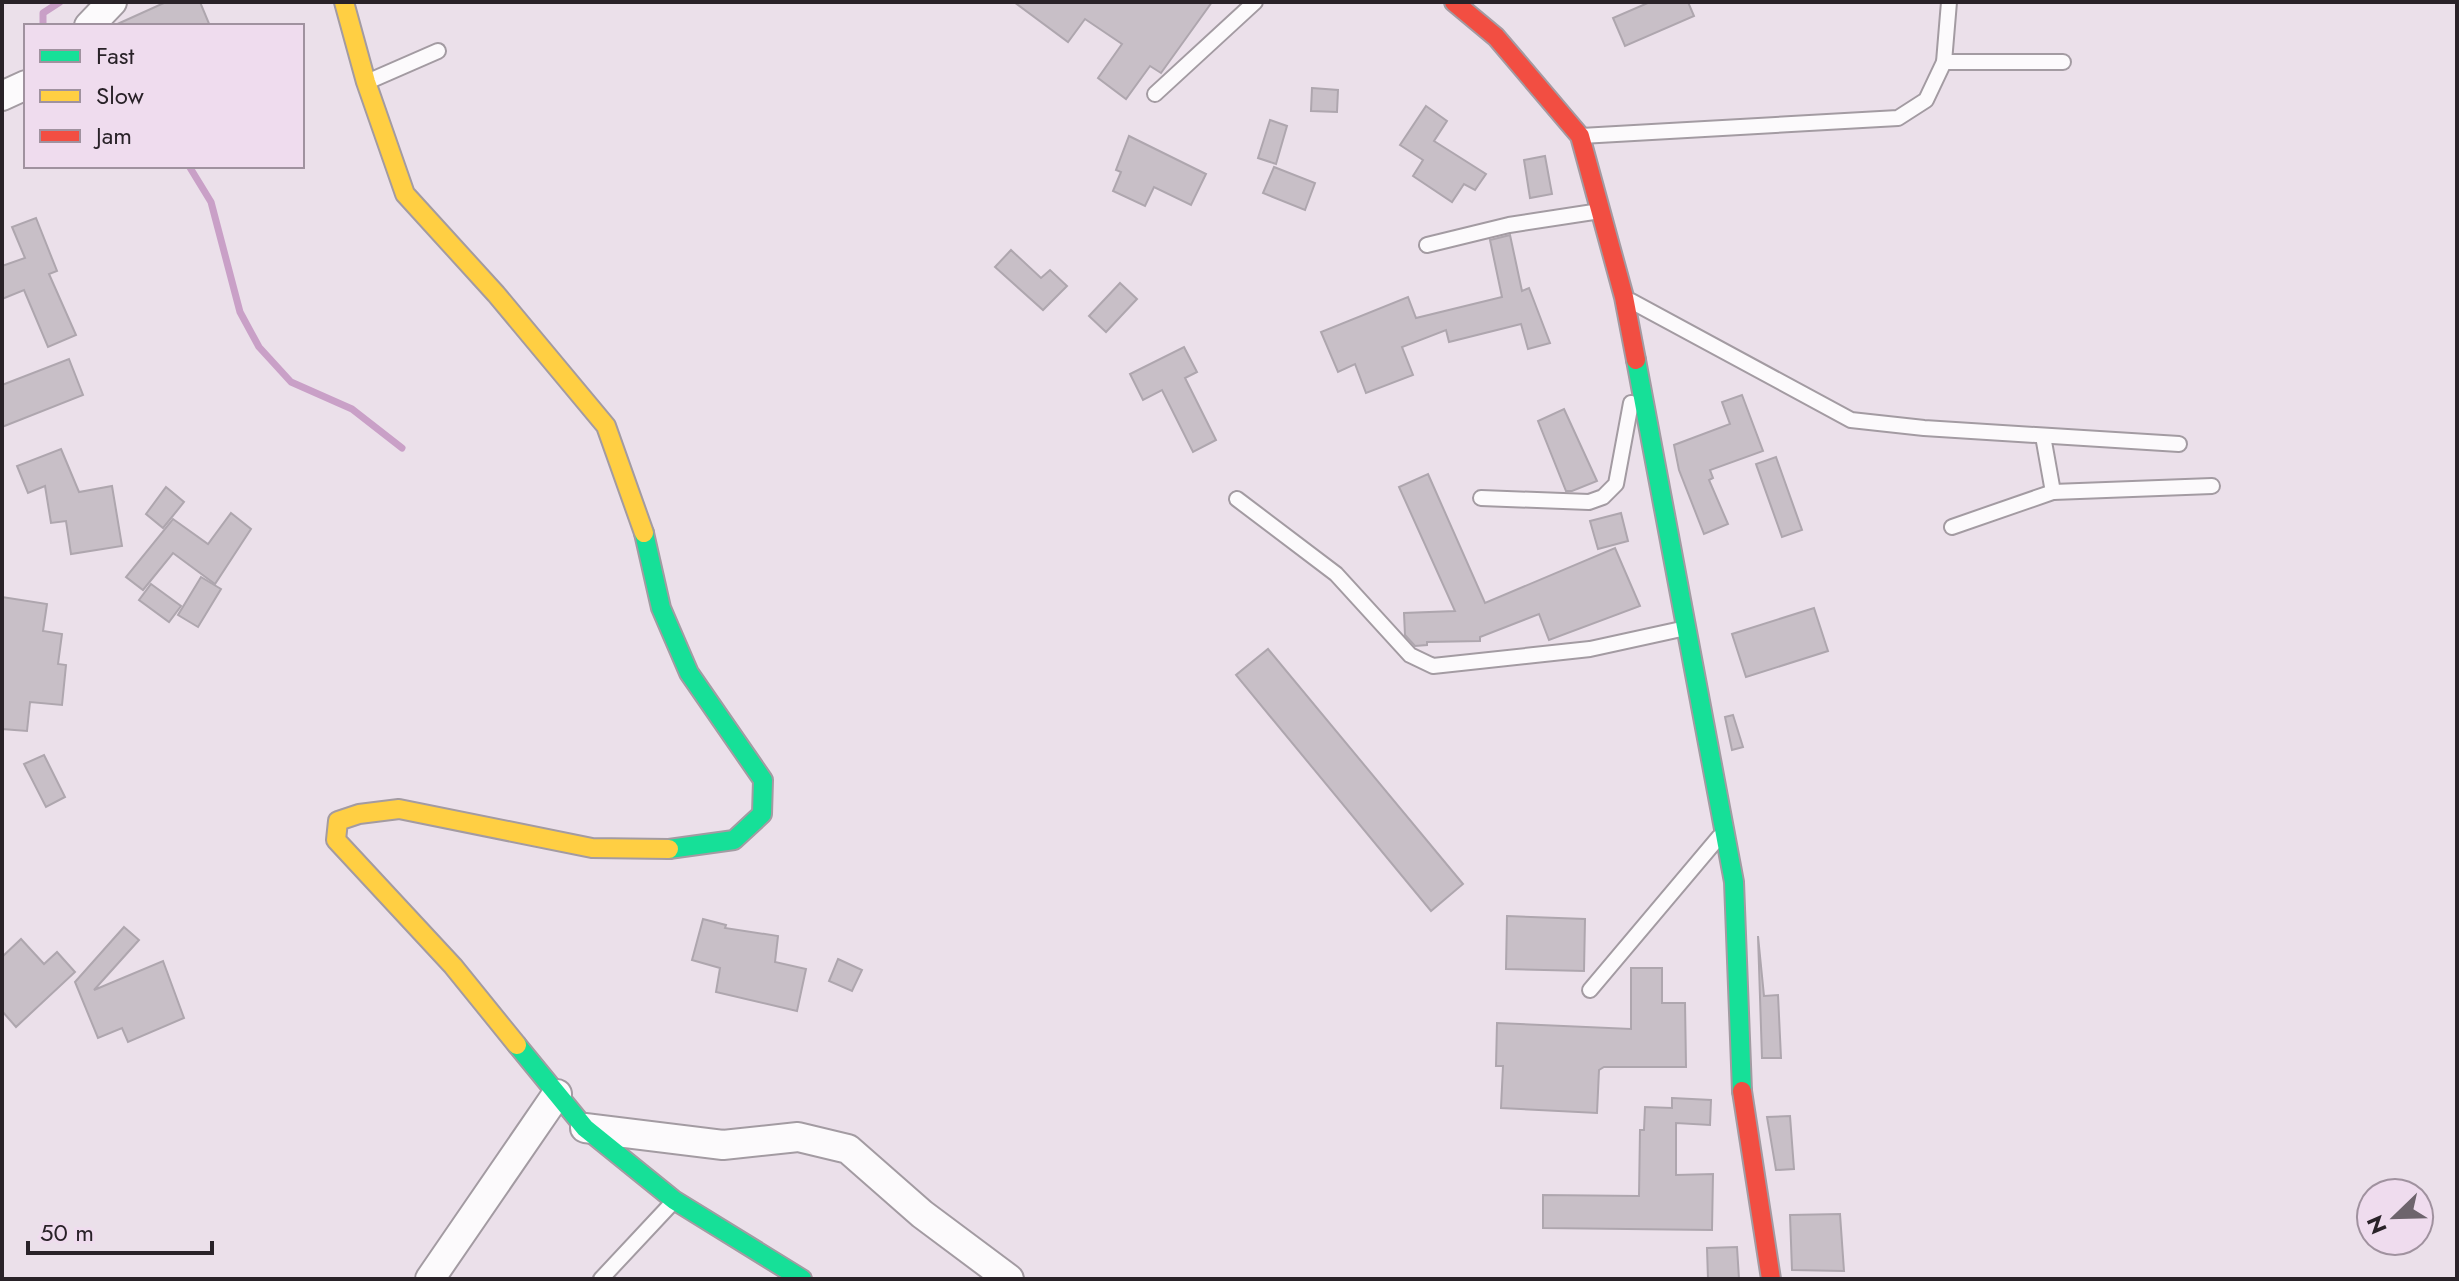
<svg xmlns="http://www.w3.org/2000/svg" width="2459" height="1281" viewBox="0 0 2459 1281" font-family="Jost,sans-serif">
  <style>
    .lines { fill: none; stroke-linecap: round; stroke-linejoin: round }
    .stream { stroke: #c9a0c7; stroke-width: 7 }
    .building { fill: #c8bfc7; stroke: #aea6ae; stroke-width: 2 }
    .lane-casing { stroke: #a39ba2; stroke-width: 18 }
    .street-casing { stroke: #a39ba2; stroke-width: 32 }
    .fast-casing { stroke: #a39ba2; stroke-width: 22 }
    .slow-casing { stroke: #a39ba2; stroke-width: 22 }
    .jam-casing { stroke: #a39ba2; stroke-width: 22 }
    .lane { stroke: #fcfafc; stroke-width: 14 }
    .street { stroke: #fcfafc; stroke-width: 28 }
    .fast { stroke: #16e098; stroke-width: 18 }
    .slow { stroke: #ffcf43; stroke-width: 18 }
    .jam { stroke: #f24e42; stroke-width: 18 }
  </style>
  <rect width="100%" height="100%" fill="#ebe0ea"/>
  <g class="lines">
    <g class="stream">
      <path d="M43 26V13L60 2"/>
      <path d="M189 166 211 202 240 312 259 347 291 382 352 409 402 448"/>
    </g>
  </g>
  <g class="building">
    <path d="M166 2H200L210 26H113Z"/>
    <path d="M1014 2H1212L1161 73 1150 66 1126 99 1098 78 1122 44 1085 19 1068 42Z"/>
    <path d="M1650 2H1688L1694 16 1625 46 1613 18Z"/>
    <path d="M1312 88 1338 90 1337 112 1311 111Z"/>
    <path d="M1426 106 1447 121 1434 141 1486 174 1475 190 1464 184 1452 202 1413 176 1423 160 1400 145Z"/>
    <path d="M1270 120 1287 126 1276 164 1258 158Z"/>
    <path d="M1129 136 1206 174 1191 205 1154 187 1145 206 1113 191 1121 172 1116 170Z"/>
    <path d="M1545 156 1552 194 1530 198 1524 160Z"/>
    <path d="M1274 167 1315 183 1305 210 1263 193Z"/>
    <path d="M36 218 57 271 49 274 76 335 48 347 24 290 2 299V266L25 258 12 227Z"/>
    <path d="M1510 235 1522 291 1529 288 1550 343 1528 349 1521 324 1449 342 1446 330 1402 347 1413 375 1366 393 1355 364 1338 372 1321 332 1408 297 1416 318 1502 297 1490 240Z"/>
    <path d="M1011 250 1041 278 1050 270 1067 286 1043 310 995 267Z"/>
    <path d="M1120 283 1137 299 1106 332 1089 316Z"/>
    <path d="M1184 347 1197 372 1185 378 1216 440 1193 452 1162 390 1143 400 1130 374Z"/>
    <path d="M69 359 83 395 2 427V385Z"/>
    <path d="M1742 395 1763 451 1710 470 1713 478 1709 480 1728 524 1704 534 1679 470 1674 445 1730 424 1722 402Z"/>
    <path d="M1564 409 1597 481 1572 491H1566L1538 421Z"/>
    <path d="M61 449 79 492 112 486 122 546 71 554 66 521 51 523 45 486 28 493 17 466Z"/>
    <path d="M1776 457 1802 530 1782 537 1756 464Z"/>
    <path d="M1428 474 1485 603 1615 548 1640 606 1549 640 1539 614 1480 637V641L1427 642V645L1415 646 1405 635 1404 613 1455 611 1399 487Z"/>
    <path d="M166 487 184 502 163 528 146 514Z"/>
    <path d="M231 513 251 529 215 584 173 553 143 590 126 577 173 519 208 544Z"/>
    <path d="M1621 513 1628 541 1598 549 1590 521Z"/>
    <path d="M201 577 221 589 198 627 178 615Z"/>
    <path d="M151 584 181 606 169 622 139 600Z"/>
    <path d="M2 597 47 604 43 631 62 634 58 664 66 665 62 705 30 702 27 731 2 729Z"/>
    <path d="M1814 608 1828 651 1746 677 1732 634Z"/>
    <path d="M1268 649 1463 884 1431 911 1236 675Z"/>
    <path d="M1733 715 1743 747 1732 750 1725 717Z"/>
    <path d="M44 755 65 797 46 807 24 764Z"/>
    <path d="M1507 916 1585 919 1584 971 1506 969Z"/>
    <path d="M703 919 726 925 725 928 778 936 775 962 806 969 797 1011 716 992 720 968 692 960Z"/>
    <path d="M124 927 139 940 94 990 163 961 184 1018 128 1042 122 1028 98 1038 75 982Z"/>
    <path d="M1758 936 1764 996 1778 995 1781 1058H1762Z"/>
    <path d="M21 939 44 964 57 952 75 972 16 1027 2 1011V957Z"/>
    <path d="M838 959 862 970 852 991 829 981Z"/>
    <path d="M1631 968H1662V1003H1685L1686 1067H1604L1599 1070 1597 1113 1501 1108 1503 1066H1496L1497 1023 1631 1029Z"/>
    <path d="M1672 1098 1711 1100 1710 1125 1676 1123V1175L1713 1174 1712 1230 1543 1228V1195L1639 1196 1640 1130H1644L1645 1107 1672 1108Z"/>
    <path d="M1790 1116 1794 1169 1776 1170 1767 1117Z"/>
    <path d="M1840 1214 1844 1271 1792 1270 1790 1215Z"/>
    <path d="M1737 1247 1739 1279H1708L1707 1248Z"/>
  </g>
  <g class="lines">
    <defs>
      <g id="lane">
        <path d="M1944 62H2063"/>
        <path d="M367 82 438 51"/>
        <path d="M1155 94 1255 2"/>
        <path d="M1581 136 1898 118 1926 100 1944 62 1949 2"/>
        <path d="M1427 245 1509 225 1600 211"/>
        <path d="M1631 301 1851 420 1924 428 2179 444"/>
        <path d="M2043 436 2053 492"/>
        <path d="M1481 498 1589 502 1603 497 1616 484 1631 403"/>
        <path d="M1237 499 1336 574 1410 655 1433 666 1590 649 1686 628"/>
        <path d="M1952 527 2053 492 2212 486"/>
        <path d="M1590 990 1719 837"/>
        <path d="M601 1279 674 1201"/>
      </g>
      <g id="street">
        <path d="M89 26 112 2"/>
        <path d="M2 96 26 85"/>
        <path d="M585 1128 723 1145 798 1137 848 1149 922 1214 1009 1279"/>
        <path d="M430 1279 557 1094"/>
      </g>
      <g id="fast">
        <path d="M1636 360 1734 882 1742 1091"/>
        <path d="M644 533 661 608 689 673 763 780 762 814 734 840 669 849"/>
        <path d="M517 1045 585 1128 674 1200 802 1279"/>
      </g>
      <g id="slow">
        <path d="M344 2 366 82 405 194 496 294 606 426 644 533"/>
        <path d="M517 1045 453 966 336 840 338 821 359 814 399 809 592 848 669 849"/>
      </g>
      <g id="jam">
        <path d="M1454 2 1496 37 1580 136 1624 297 1636 360"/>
        <path d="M1742 1091 1771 1279"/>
      </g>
    </defs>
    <use href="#lane" class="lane-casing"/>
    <use href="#street" class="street-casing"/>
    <use href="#fast" class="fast-casing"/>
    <use href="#slow" class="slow-casing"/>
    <use href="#jam" class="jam-casing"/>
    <use href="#lane" class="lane"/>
    <use href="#street" class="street"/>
    <use href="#fast" class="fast"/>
    <use href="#slow" class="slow"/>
    <use href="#jam" class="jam"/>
  </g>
  <rect width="2459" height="1281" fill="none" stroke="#292228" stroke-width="8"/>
  <rect x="24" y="24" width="280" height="144" fill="#efdcee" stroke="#a0929f" stroke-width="2"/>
  <rect x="40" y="50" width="40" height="12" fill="#16e098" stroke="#a0929f" stroke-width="2"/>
  <text x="96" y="64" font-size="24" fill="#292228">Fast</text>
  <rect x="40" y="90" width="40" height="12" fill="#ffcf43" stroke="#a0929f" stroke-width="2"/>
  <text x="96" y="104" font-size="24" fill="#292228">Slow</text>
  <rect x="40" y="130" width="40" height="12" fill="#f24e42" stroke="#a0929f" stroke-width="2"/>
  <text x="96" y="144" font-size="24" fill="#292228">Jam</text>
  <g transform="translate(2395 1217) rotate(247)"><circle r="38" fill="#efdcee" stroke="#a0929f" stroke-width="2"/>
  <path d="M0-6L14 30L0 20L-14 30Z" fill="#6d646c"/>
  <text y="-12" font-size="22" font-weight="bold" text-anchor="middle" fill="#292228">N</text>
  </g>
  <path d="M28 1241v12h184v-12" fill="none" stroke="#292228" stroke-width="4"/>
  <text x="40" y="1241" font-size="24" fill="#292228" stroke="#efdcee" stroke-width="6" paint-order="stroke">50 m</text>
</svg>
